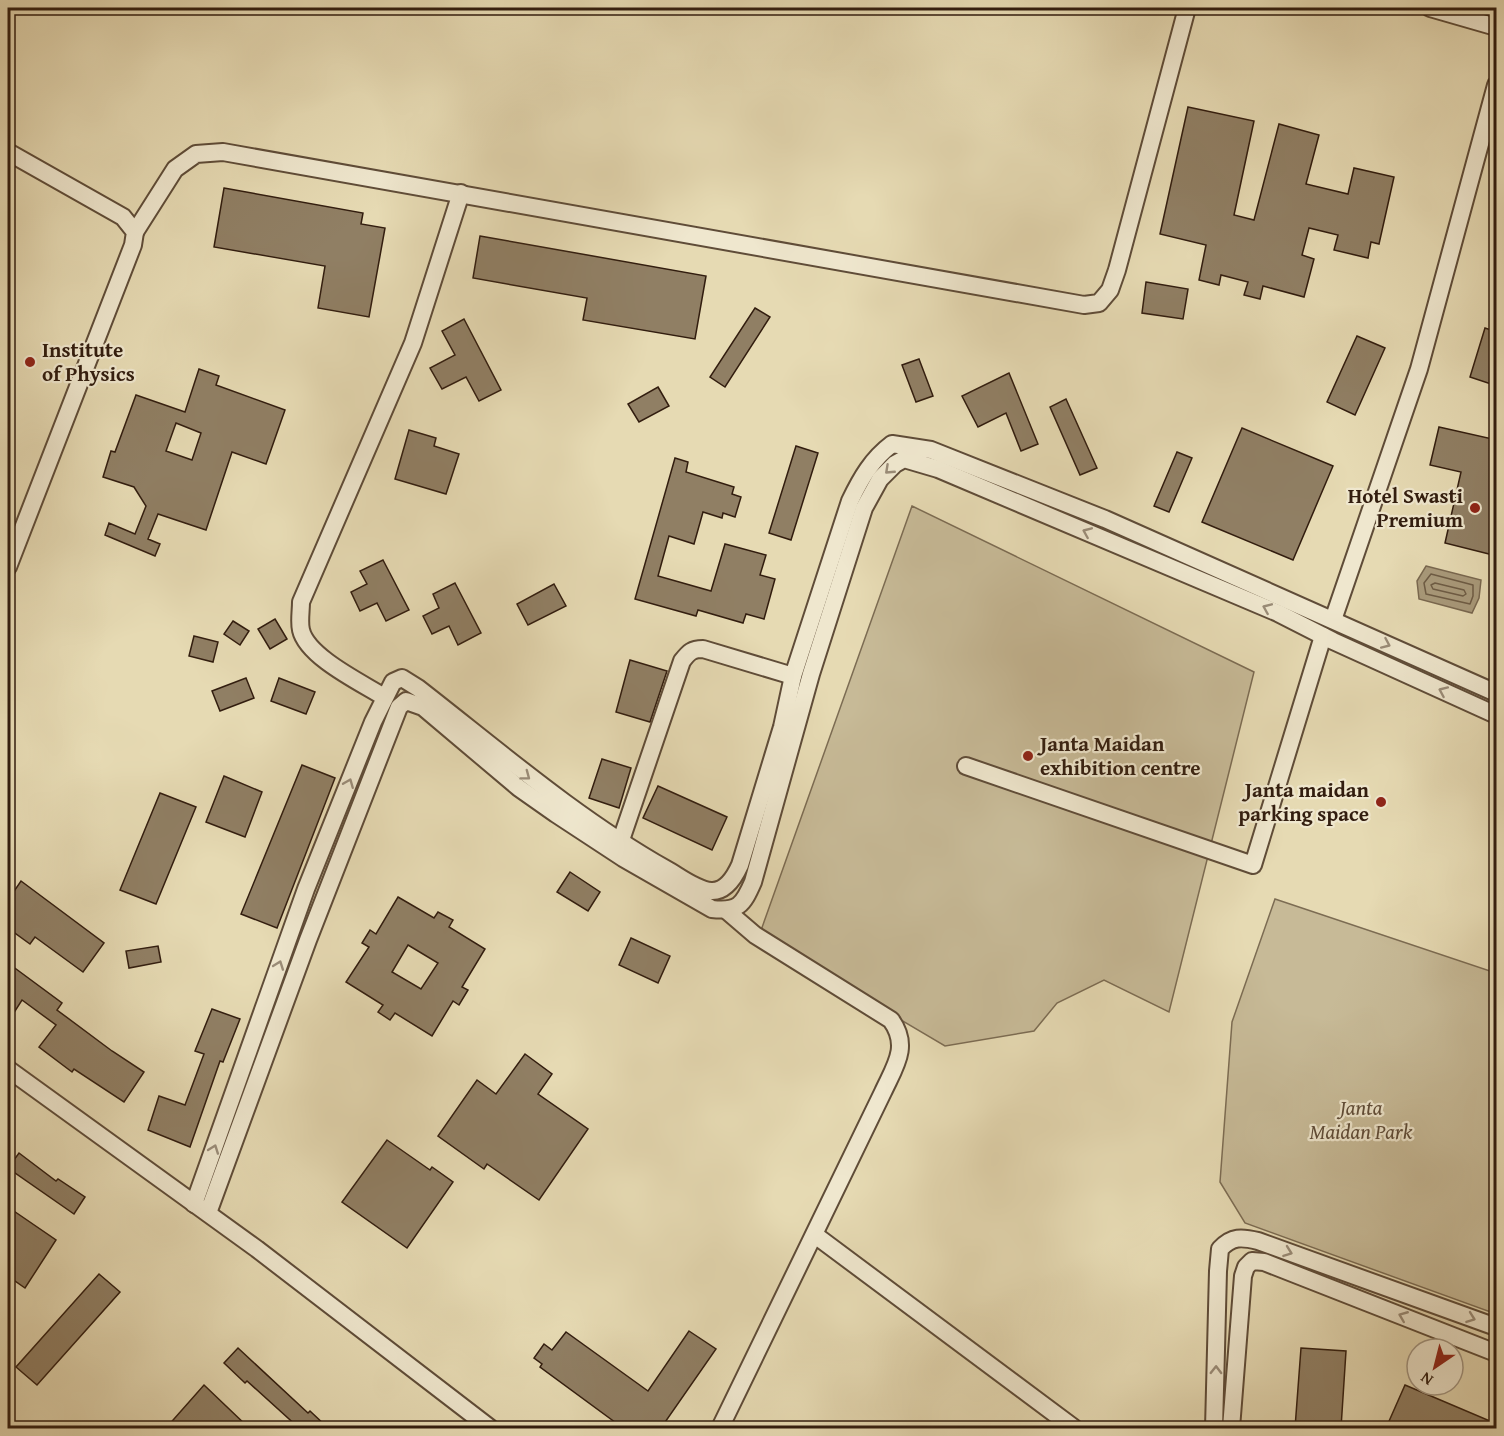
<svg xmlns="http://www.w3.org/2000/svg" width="1504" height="1436" viewBox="0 0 1504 1436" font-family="'Gentium Book Plus',serif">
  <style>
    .green { fill: #c7ba97; stroke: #7c6c53; stroke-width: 1.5 }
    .water { fill: #a99a7b; stroke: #796850; stroke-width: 1.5 }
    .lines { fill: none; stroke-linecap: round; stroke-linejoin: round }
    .shore { stroke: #6e5c45; stroke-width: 1.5 }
    .building { fill: #907f64; stroke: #321d0f; stroke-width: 1.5; fill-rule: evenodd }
    .minor-casing { stroke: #5f4c38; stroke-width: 20 }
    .minor { stroke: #efe7ce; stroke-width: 16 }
    .oneway { stroke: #9a8c78 }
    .poi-dot { fill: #8f2418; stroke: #efe7ce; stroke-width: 2 }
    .labels { text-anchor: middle; stroke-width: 4.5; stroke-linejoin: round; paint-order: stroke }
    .poi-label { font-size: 21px; font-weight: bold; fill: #321d0f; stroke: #efe7ce; text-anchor: start }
    .park-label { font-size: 21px; font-style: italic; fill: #5f4c38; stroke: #efe7ce }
  </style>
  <rect width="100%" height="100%" fill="#e6dab3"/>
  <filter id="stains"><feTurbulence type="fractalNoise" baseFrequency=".00333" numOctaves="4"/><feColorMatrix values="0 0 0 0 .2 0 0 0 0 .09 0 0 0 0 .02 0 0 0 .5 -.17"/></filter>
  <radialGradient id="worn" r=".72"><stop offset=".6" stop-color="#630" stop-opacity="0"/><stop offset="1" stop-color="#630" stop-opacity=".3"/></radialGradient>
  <g class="green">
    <path d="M912 506 1254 672 1169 1012 1104 980 1057 1003 1034 1031 945 1046 759 936Z"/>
    <path d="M1275 899 1496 973V1314L1245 1223 1220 1182 1232 1022Z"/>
  </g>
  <path class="water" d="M1426 566 1481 580 1479 598 1472 613 1419 599 1417 581Z"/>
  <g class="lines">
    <g class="shore">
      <path d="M1431 574 1473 585V596L1470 604 1426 594 1424 583Z"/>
      <path d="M1435 583 1464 590 1466 594 1463 596 1433 589 1431 585Z"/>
    </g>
  </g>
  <g class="building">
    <path d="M1188 107 1254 121 1234 215 1254 220 1279 124 1319 135 1306 184 1348 194 1354 168 1394 177 1379 244 1371 242 1368 258 1334 250 1338 235 1309 228 1302 255 1314 259 1304 297 1263 286 1260 299 1244 295 1248 282 1221 275 1219 285 1199 280 1206 245 1160 234Z"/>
    <path d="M224 188 363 213 361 224 385 228 369 317 318 308 325 266 214 247Z"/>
    <path d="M480 236 706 276 695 339 583 320 587 298 473 278Z"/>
    <path d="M1146 282 1188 289 1183 319 1142 313Z"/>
    <path d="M755 308 770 317 725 387 710 377Z"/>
    <path d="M464 319 501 390 479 401 466 377 442 389 430 368 455 355 442 331Z"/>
    <path d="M1485 328 1497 332V386L1470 377Z"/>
    <path d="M1357 336 1385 348 1355 415 1327 402Z"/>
    <path d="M919 359 933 396 916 402 902 365Z"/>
    <path d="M199 369 219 376 216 385 285 410 266 464 232 452 206 530 158 514 148 539 160 544 155 556 105 535 109 523 135 534 146 506 134 487 103 477 111 451 115 452 136 395 185 412ZM176 423 201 433 192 460 166 451Z"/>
    <path d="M1009 373 1038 444 1021 451 1006 413 978 427 962 396Z"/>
    <path d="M658 387 669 406 639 422 628 404Z"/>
    <path d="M1066 399 1097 468 1080 475 1050 407Z"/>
    <path d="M1439 427 1497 440V556L1445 543 1461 472 1430 465Z"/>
    <path d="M1242 428 1333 466 1293 560 1202 522Z"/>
    <path d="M409 430 436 438 434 446 459 454 446 494 395 479Z"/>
    <path d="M796 446 818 453 791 540 769 533Z"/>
    <path d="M1177 452 1192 458 1169 512 1154 506Z"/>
    <path d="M675 458 688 462 686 472 734 487 732 494 741 497 735 517 723 513 722 518 703 512 694 544 669 536 658 576 711 591 725 544 766 555 760 575 775 579 764 619 746 614 743 623 698 610 696 616 635 599Z"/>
    <path d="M383 560 409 610 386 621 377 603 360 611 351 592 367 584 360 571Z"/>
    <path d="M455 583 481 633 458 645 449 626 432 634 423 616 439 608 433 594Z"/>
    <path d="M554 584 566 606 528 625 517 604Z"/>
    <path d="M275 619 287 639 270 649 258 629Z"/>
    <path d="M233 621 249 631 240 645 224 634Z"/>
    <path d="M194 636 218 642 213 662 189 656Z"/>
    <path d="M630 660 667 671 650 722 616 712Z"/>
    <path d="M246 678 254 698 220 711 212 691Z"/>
    <path d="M279 678 315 692 306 714 271 701Z"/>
    <path d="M602 759 631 768 619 808 589 798Z"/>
    <path d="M302 765 335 778 277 928 241 914Z"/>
    <path d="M224 776 262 792 245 837 206 822Z"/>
    <path d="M658 786 727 817 712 850 643 818Z"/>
    <path d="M160 793 196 807 156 904 120 890Z"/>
    <path d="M570 872 600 892 588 911 557 892Z"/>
    <path d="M21 881 104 943 83 972 35 937 30 944 8 928V900Z"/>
    <path d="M398 897 434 918 438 912 453 920 449 927 485 949 462 987 468 990 459 1005 453 1001 432 1036 395 1013 390 1020 378 1012 383 1005 346 982 369 947 362 943 370 930 376 934ZM408 945 438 963 421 989 392 972Z"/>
    <path d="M631 938 670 956 658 983 619 965Z"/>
    <path d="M158 946 161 962 129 968 126 951Z"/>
    <path d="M8 963 62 1003 57 1010 112 1051 144 1072 124 1102 74 1069 72 1072 39 1047 56 1025 22 1000 8 1022Z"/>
    <path d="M212 1009 240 1019 223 1062 220 1061 190 1147 148 1130 159 1096 185 1105 204 1054 195 1051Z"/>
    <path d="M525 1054 552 1074 538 1094 588 1129 539 1200 487 1164 484 1169 438 1136 477 1080 496 1094Z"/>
    <path d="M387 1140 430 1170 432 1167 453 1182 407 1248 342 1202Z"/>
    <path d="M19 1153 56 1181 58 1179 85 1197 74 1214 8 1168Z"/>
    <path d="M8 1207 56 1240 25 1288 8 1276Z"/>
    <path d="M99 1274 120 1292 37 1385 16 1367Z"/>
    <path d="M689 1331 716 1349 661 1428H623L540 1367 542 1364 534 1358 544 1344 552 1350 566 1332 648 1391Z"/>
    <path d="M238 1348 308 1413 310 1411 328 1428H299L247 1381 245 1383 224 1363Z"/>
    <path d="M1301 1348 1346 1351 1341 1428H1295Z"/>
    <path d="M204 1385 249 1428H166Z"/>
    <path d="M1405 1385 1497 1424V1428H1386Z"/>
  </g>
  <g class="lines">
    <defs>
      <g id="minor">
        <path d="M1430 8 1496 27"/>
        <path d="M8 152 123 217 135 232 133 245 8 567"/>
        <path d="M135 232 175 169 196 154 223 152 1084 305 1099 303 1110 290 1117 270 1187 8"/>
        <path d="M1333 620 1419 369 1496 85"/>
        <path d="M384 697C362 683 307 657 301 630 299 622 301 611 301 602L413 343 461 193"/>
        <path d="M966 766 1253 865 1323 636"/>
        <path d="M620 843 682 661C689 652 692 649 703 649L793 676"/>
        <path d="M8 1069 257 1249 490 1428"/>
        <path d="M194 1204 306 889 373 722 393 682 402 678 418 688C499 751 576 818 666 869 679 876 696 890 711 891 726 892 735 876 740 865L782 727 793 676 850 501C861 478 872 459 892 444L931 450 1105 519 1496 693"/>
        <path d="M208 1213 308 940 399 707 406 701 423 707 519 788 556 814 623 858 712 909C738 912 743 905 753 882L811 674 864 508 880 479 895 464 904 459 938 469 1278 613 1333 641 1496 715"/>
        <path d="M815 1235 1074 1428"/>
        <path d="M720 1428 883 1092C895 1066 910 1046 891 1020L755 935 727 911"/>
        <path d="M1214 1428 1218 1271 1220 1249C1232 1236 1242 1237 1258 1241L1496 1327"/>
        <path d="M1231 1428 1243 1276 1246 1267 1252 1261 1264 1262 1496 1353"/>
      </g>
    </defs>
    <use href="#minor" class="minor-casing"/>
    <use href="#minor" class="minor"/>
  </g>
  <defs><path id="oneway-chevron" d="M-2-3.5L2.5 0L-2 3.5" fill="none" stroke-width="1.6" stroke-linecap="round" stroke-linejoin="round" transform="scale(1.5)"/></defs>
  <g class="oneway">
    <use href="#oneway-chevron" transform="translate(889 470) rotate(137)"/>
    <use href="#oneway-chevron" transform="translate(1087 532) rotate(-157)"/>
    <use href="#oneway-chevron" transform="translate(1267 608) rotate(-157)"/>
    <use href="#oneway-chevron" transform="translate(1386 644) rotate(24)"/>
    <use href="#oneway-chevron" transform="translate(1443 691) rotate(-156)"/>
    <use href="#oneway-chevron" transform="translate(526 776) rotate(37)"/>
    <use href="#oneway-chevron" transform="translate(349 783) rotate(-68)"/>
    <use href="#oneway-chevron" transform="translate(279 965) rotate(-70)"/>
    <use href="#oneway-chevron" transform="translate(214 1149) rotate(-70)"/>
    <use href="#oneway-chevron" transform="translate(1288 1252) rotate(20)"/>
    <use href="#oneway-chevron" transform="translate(1403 1316) rotate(-158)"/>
    <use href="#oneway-chevron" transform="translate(1471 1318) rotate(20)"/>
    <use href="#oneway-chevron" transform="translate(1216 1370) rotate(-89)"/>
  </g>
  <g class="poi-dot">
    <circle cx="30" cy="362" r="6"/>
    <circle cx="1475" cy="508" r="6"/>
    <circle cx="1028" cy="756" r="6"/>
    <circle cx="1381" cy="802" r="6"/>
  </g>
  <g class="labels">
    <g class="poi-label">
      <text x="42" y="357">Institute<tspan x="42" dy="24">of Physics</tspan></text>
      <text x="1463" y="503" text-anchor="end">Hotel Swasti<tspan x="1463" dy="24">Premium</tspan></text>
      <text x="1040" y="751">Janta Maidan<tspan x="1040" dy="24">exhibition centre</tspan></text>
      <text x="1369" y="797" text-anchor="end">Janta maidan<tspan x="1369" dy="24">parking space</tspan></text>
    </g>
    <g class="park-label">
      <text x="1361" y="1115">Janta<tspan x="1361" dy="24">Maidan Park</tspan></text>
    </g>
  </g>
  <rect width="1504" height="1436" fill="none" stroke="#e6dab3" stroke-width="30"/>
  <rect x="9" y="9" width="1486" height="1418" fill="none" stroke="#321d0f" stroke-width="3"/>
  <rect x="15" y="15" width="1474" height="1406" fill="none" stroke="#321d0f" stroke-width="1.5"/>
  <g transform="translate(1435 1367) rotate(215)"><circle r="28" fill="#efe7ce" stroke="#a39682" stroke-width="1.5"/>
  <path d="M0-4.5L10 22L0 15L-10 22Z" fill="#8f2418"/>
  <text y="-9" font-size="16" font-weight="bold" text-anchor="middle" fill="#321d0f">N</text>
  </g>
  <rect width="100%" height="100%" filter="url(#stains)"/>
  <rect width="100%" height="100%" fill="url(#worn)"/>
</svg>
